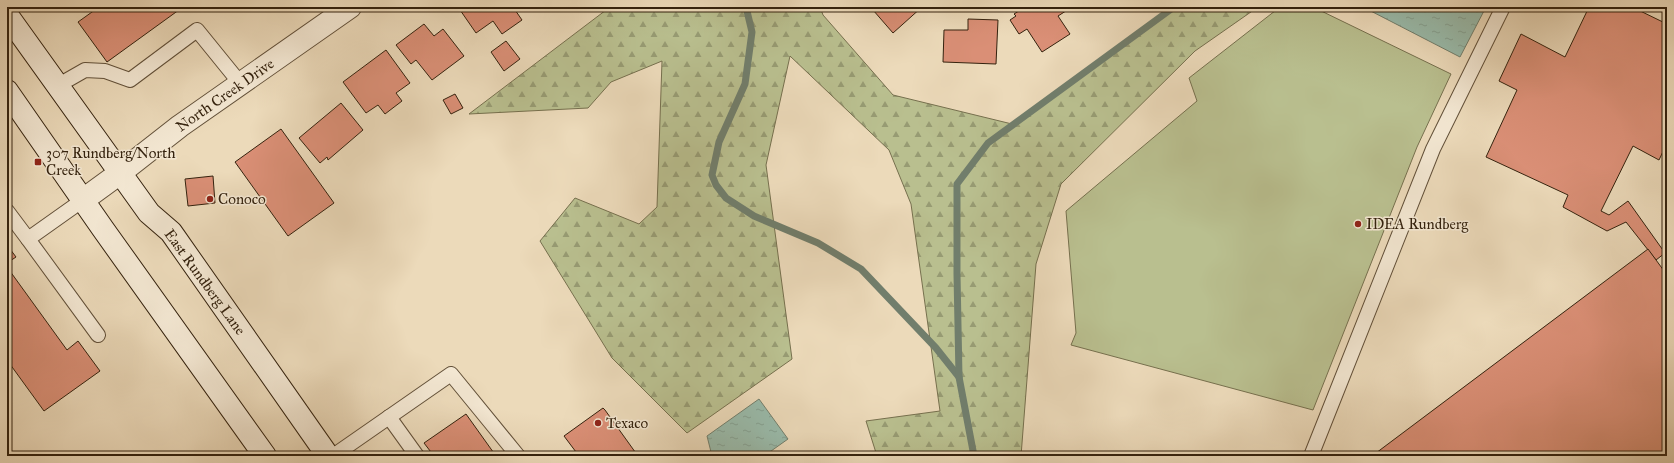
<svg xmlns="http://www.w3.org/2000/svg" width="1674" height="463" viewBox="0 0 1674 463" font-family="'IM FELL Great Primer',serif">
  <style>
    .green { fill: #b9bf8f; stroke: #76704e }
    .forest { fill: url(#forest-firs); stroke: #76704e }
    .water { fill: url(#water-ripples); stroke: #717e6c }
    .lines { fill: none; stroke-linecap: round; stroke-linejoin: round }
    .stream { stroke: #717e6c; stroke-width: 7 }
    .building { fill: #da8f76; stroke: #34220e }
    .service-casing { stroke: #625039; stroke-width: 16 }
    .minor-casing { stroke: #625039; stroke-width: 24 }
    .secondary-casing { stroke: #34220e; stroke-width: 24 }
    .service { stroke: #f3e7d2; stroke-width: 14 }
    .minor { stroke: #f3e7d2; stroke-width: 22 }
    .secondary { stroke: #f3e7d2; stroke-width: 22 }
    .poi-dot { fill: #8f2418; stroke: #f3e7d2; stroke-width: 1.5 }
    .labels { text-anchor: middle; stroke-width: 3; stroke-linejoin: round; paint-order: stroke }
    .street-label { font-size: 15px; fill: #34220e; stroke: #f3e7d2 }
    .poi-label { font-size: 15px; fill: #34220e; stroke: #f3e7d2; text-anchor: start }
  </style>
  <defs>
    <pattern id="forest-firs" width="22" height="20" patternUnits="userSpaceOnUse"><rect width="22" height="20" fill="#b9bf8f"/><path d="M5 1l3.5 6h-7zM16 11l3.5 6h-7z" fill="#979b73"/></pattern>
    <pattern id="water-ripples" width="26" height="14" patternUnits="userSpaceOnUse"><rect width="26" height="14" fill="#99bbab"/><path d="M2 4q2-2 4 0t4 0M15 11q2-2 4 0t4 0" fill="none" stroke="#84a092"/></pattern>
  </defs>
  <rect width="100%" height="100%" fill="#ecdaba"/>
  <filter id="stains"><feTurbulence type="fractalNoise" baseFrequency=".005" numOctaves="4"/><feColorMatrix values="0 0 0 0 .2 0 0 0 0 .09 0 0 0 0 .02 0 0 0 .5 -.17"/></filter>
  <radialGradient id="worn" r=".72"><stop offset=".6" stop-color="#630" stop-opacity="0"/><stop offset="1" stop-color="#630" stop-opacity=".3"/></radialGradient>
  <path class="green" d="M1280 7H1291L1293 10 1297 7H1313L1451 74 1417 147 1313 410 1071 345 1076 333 1066 211 1197 101 1189 78Z"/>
  <path class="forest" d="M610 7H820L823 15 893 95 1012 124 1170 7H1258L1195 51 1061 184 1036 264 1021 456H877L866 421 940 411 911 204 889 150 790 56 766 165 792 359 687 433 612 358 540 241 575 198 639 224 657 207 662 61 611 82 588 108 469 114Z"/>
  <g class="water">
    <path d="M1363 7H1486L1460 57Z"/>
    <path d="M759 399 788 439 764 456H712L707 436Z"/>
  </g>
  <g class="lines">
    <g class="stream">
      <path d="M746 7 752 32 745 84 719 142 712 175 716 185 726 198 754 216 818 243 861 269 936 348 959 377"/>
      <path d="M974 456 959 377 957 274V184L988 143 1174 7"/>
    </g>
  </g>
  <g class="building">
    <path d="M99 7H183L107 62 78 22Z"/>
    <path d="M458 7H513L522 20 502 34 493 21 476 33Z"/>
    <path d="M874 7H922L893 33 873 10 875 8Z"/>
    <path d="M1025 7H1068L1069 9 1058 16 1070 34 1042 52 1027 29 1019 34 1010 20 1016 16 1014 14Z"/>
    <path d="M1589 7H1632L1667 24V143L1659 160 1633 146 1601 211 1609 215 1628 201 1665 253 1656 260 1626 222 1607 231 1563 207 1568 195 1486 157 1517 90 1499 81 1521 34 1565 57Z"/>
    <path d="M968 19 998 20 996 64 943 62 944 30H968Z"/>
    <path d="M424 24 434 36 443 29 464 56 432 80 416 60 411 64 396 45Z"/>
    <path d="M506 41 520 59 504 71 491 52Z"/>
    <path d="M386 50 410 83 396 93 402 101 385 114 378 105 366 113 343 82Z"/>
    <path d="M455 94 463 108 451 114 443 100Z"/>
    <path d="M341 103 363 130 328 160 327 157 320 163 299 138Z"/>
    <path d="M281 129 334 203 288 236 235 162Z"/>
    <path d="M213 176 215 203 188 206 185 179Z"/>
    <path d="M7 245 16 257 7 263Z"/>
    <path d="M1648 249 1667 275V456H1372Z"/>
    <path d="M7 267 67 350 78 341 100 371 44 411 7 360Z"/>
    <path d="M603 408 605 410 638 456H579L564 436Z"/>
    <path d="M466 414 496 456H434L424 443Z"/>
  </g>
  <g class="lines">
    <defs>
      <g id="service">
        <path d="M57 86 85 70 105 71 130 80 197 30 240 83"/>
        <path d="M7 211 28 239 83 200"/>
        <path d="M28 239 98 335"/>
        <path d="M389 417 417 456"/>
        <path d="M333 456 451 374 518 456"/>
        <path d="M1311 456 1433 149 1503 7"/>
      </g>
      <path id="minor" d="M83 200 120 173 180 126 350 7"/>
      <g id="secondary">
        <path d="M7 15 149 213 171 232 328 456"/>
        <path d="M7 91 103 229 265 456"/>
      </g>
    </defs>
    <use href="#service" class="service-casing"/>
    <use href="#minor" class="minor-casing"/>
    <use href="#secondary" class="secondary-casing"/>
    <use href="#service" class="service"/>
    <use href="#minor" class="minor"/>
    <use href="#secondary" class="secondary"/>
  </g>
  <g class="poi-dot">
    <rect x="34" y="158" width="8" height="8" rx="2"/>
    <circle cx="210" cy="199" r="4"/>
    <circle cx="1358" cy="224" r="4"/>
    <circle cx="598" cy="423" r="4"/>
  </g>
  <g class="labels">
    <g class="street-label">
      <text transform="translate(225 95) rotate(-35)" y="5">North Creek Drive</text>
      <text transform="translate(205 282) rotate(54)" y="5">East Rundberg Lane</text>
    </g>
    <g class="poi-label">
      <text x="46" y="158">307 Rundberg/North<tspan x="46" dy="17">Creek</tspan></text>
      <text x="218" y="204">Conoco</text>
      <text x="1366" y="229">IDEA Rundberg</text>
      <text x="606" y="428">Texaco</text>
    </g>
  </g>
  <rect width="1674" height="463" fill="none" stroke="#ecdaba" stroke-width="24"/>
  <rect x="8" y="8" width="1658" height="447" fill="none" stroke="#34220e" stroke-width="2"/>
  <rect x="12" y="12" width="1650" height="439" fill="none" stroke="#34220e"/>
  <rect width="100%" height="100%" filter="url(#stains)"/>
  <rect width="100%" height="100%" fill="url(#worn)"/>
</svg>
